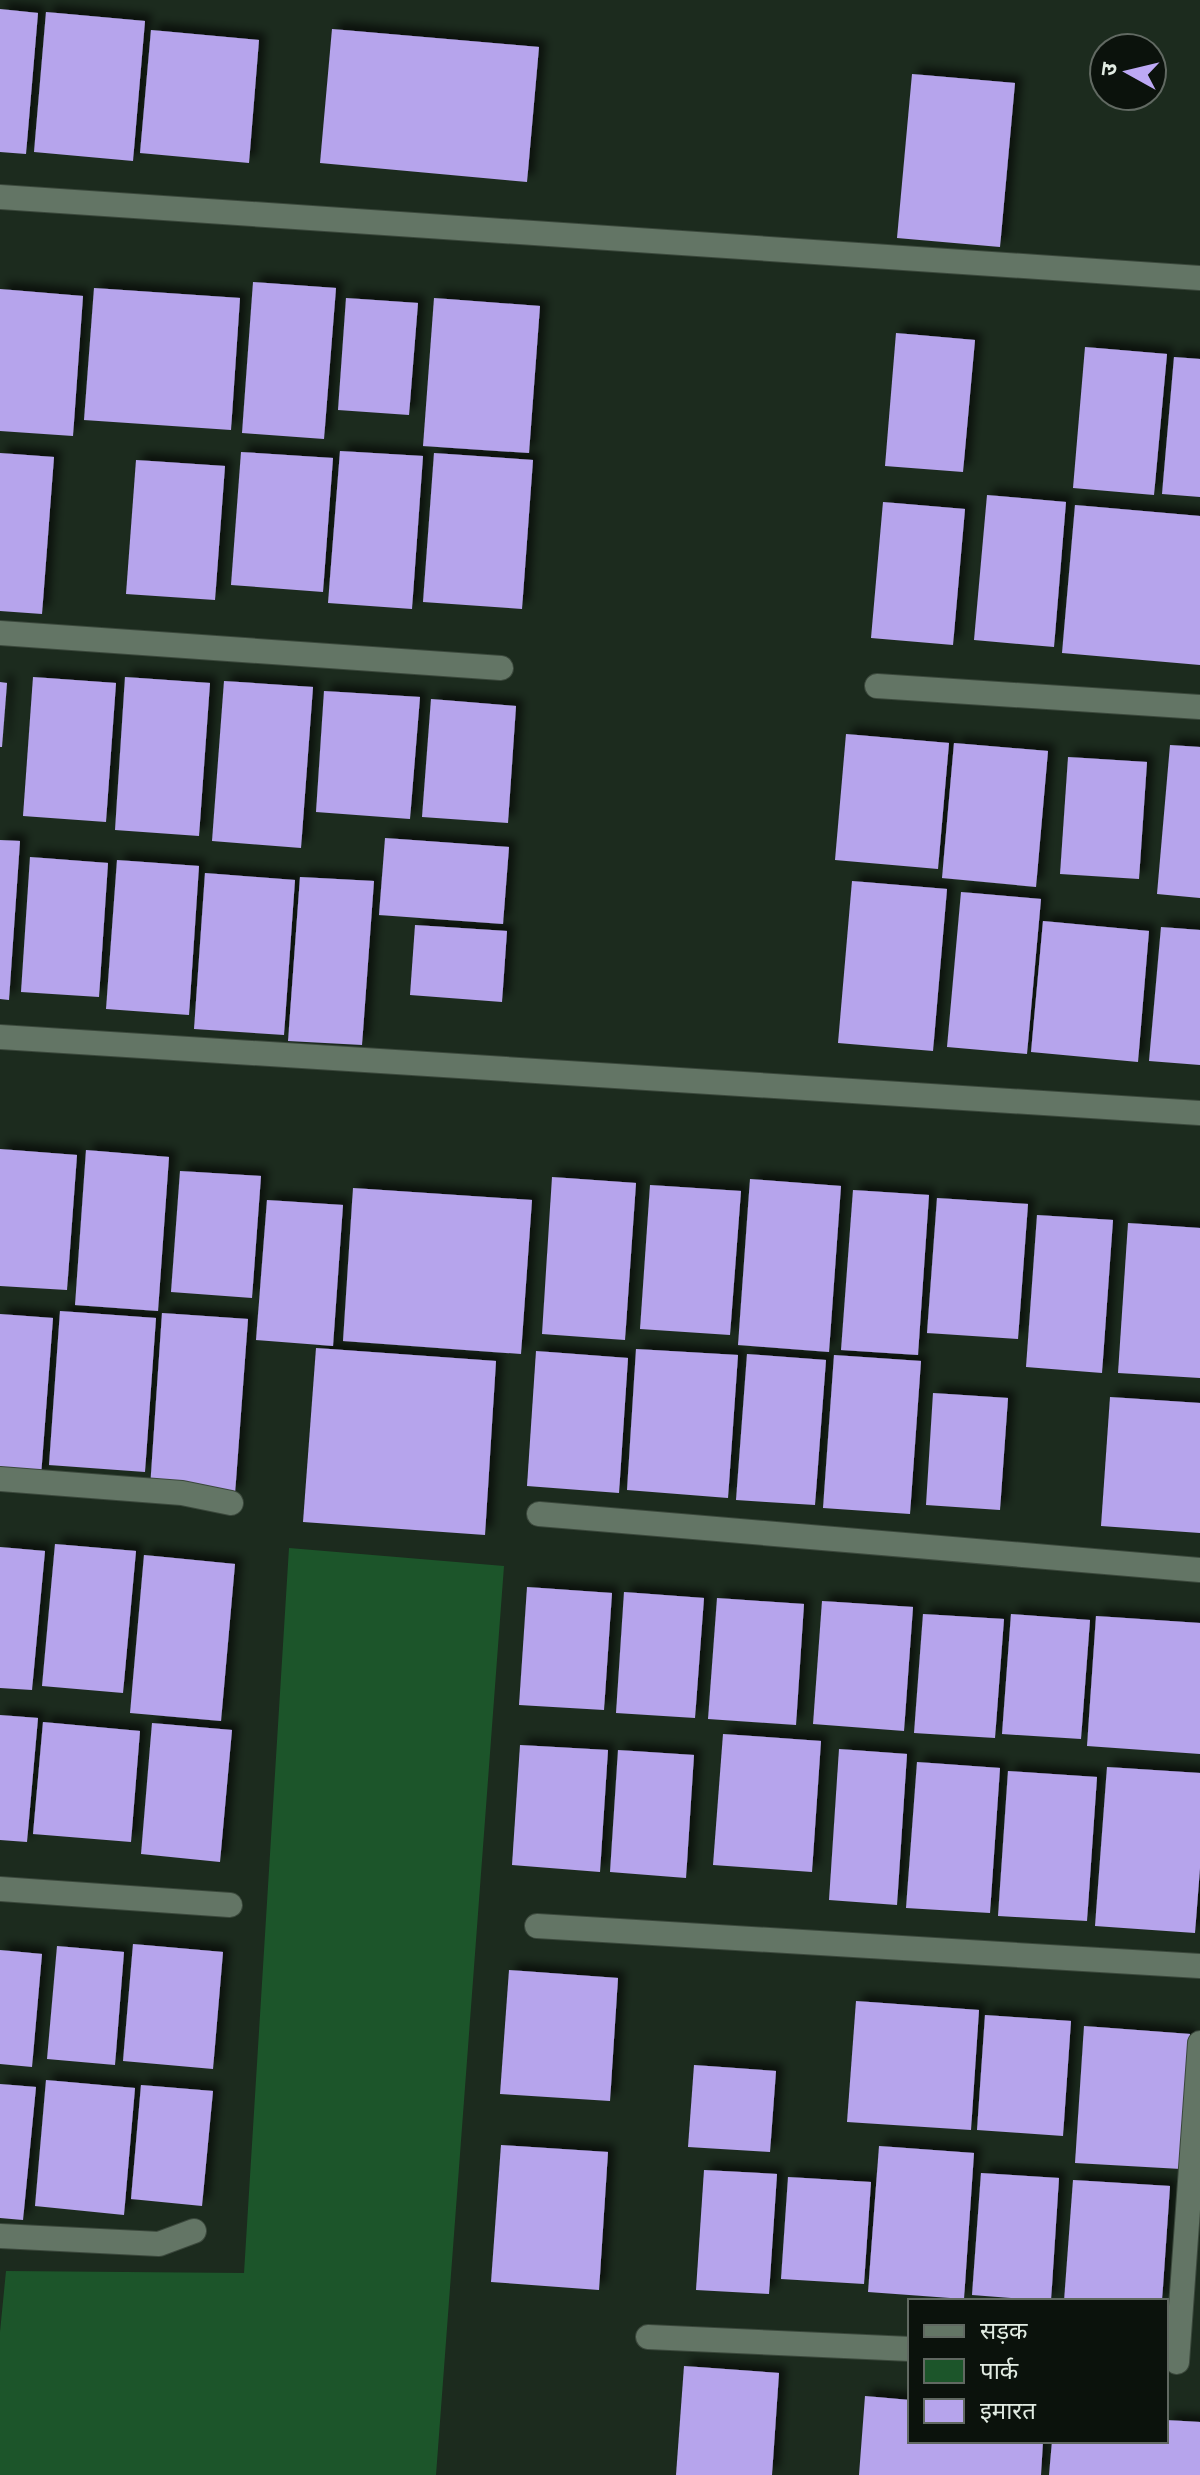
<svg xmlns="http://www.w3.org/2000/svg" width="1200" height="2475" viewBox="0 0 1200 2475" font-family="Raleway,'Noto Sans Devanagari',sans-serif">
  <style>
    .green { fill: #1c552a }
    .building { fill: #b6a4ec; filter: url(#shadow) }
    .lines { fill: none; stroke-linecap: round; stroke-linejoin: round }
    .street-casing { stroke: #3b483c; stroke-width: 26 }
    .street { stroke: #637565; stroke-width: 24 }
  </style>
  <defs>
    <filter id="shadow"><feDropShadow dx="7" dy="-7" stdDeviation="4" flood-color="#0009"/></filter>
  </defs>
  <rect width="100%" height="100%" fill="#1c2b1e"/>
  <path class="green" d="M289 1548 504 1566 436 2475H0V2332L6 2271 244 2273Z"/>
  <g class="building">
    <path d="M0 9 38 13 26 154 0 152Z"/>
    <path d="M46 12 145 21 133 161 34 152Z"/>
    <path d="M332 29 539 47 527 182 320 163Z"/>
    <path d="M151 30 259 40 249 163 140 153Z"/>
    <path d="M912 74 1015 83 1000 247 897 238Z"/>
    <path d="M253 282 336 288 324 439 242 433Z"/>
    <path d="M94 288 240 298 231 430 84 420Z"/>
    <path d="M0 289 83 296 73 436 0 431Z"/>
    <path d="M346 298 418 303 409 415 338 410Z"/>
    <path d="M434 298 540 306 529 453 423 446Z"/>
    <path d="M896 333 975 340 963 472 885 466Z"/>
    <path d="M1085 347 1167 354 1154 495 1073 488Z"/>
    <path d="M1174 357 1200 359V497L1162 494Z"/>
    <path d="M340 451 423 456 412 609 328 603Z"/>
    <path d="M241 452 333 458 323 592 231 585Z"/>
    <path d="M0 453 54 457 42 614 0 611Z"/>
    <path d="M434 453 533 460 522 609 423 602Z"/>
    <path d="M136 460 225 466 215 600 126 594Z"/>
    <path d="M987 495 1066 502 1054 647 974 640Z"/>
    <path d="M883 502 965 509 953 645 871 638Z"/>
    <path d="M1075 505 1200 516V665L1062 653Z"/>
    <path d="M33 677 116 683 106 822 23 816Z"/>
    <path d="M125 677 210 683 199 836 115 830Z"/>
    <path d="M224 681 313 687 301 848 212 841Z"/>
    <path d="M0 682 7 683 2 747H0Z"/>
    <path d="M324 691 420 697 410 819 316 812Z"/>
    <path d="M431 699 516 706 508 823 422 817Z"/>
    <path d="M846 734 949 743 938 869 835 860Z"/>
    <path d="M954 743 1048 751 1036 887 942 878Z"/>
    <path d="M1170 745 1200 747V898L1157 894Z"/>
    <path d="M1068 757 1147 762 1139 879 1060 874Z"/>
    <path d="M385 838 509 847 503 924 379 915Z"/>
    <path d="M0 840 20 841 9 1000 0 999Z"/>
    <path d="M30 857 108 863 99 997 21 992Z"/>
    <path d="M117 860 199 866 189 1015 106 1009Z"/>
    <path d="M205 873 295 880 284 1035 194 1029Z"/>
    <path d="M300 877 374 881 362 1045 288 1041Z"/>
    <path d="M852 881 947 889 933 1051 838 1043Z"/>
    <path d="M961 892 1041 899 1027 1054 947 1047Z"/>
    <path d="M1043 921 1149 931 1138 1062 1031 1052Z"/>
    <path d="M415 925 507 931 502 1002 410 995Z"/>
    <path d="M1161 927 1200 930V1065L1149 1061Z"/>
    <path d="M0 1149 77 1155 67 1290 0 1286Z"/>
    <path d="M86 1150 169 1157 158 1311 75 1305Z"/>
    <path d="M180 1171 261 1176 252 1298 171 1292Z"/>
    <path d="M552 1177 636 1183 625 1340 542 1334Z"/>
    <path d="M750 1179 841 1186 829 1352 738 1345Z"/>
    <path d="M650 1185 741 1191 730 1335 640 1329Z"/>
    <path d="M353 1188 532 1200 521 1354 343 1341Z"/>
    <path d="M853 1190 929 1195 918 1355 841 1350Z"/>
    <path d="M937 1198 1028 1204 1018 1339 927 1333Z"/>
    <path d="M267 1200 343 1205 333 1346 256 1340Z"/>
    <path d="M1037 1215 1113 1220 1102 1373 1026 1367Z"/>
    <path d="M1128 1223 1200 1228V1378L1118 1373Z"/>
    <path d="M60 1311 156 1318 145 1472 49 1465Z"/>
    <path d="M162 1313 248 1319 235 1494 150 1488Z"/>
    <path d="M0 1314 53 1318 41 1476 0 1473Z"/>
    <path d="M316 1348 496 1361 485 1535 303 1522Z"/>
    <path d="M636 1349 738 1355 728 1498 627 1490Z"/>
    <path d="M536 1351 628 1358 619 1493 527 1486Z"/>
    <path d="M747 1354 826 1360 815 1505 736 1500Z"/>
    <path d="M834 1355 921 1361 910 1514 823 1508Z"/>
    <path d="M933 1393 1008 1398 1000 1510 926 1505Z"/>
    <path d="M1110 1397 1200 1403V1533L1101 1526Z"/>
    <path d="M55 1544 136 1551 123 1693 42 1686Z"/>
    <path d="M0 1547 45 1551 32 1690 0 1688Z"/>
    <path d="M144 1555 235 1564 221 1721 130 1713Z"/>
    <path d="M527 1587 612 1593 604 1710 519 1705Z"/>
    <path d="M624 1592 704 1598 695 1718 616 1713Z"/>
    <path d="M717 1598 804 1604 796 1725 708 1719Z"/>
    <path d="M822 1601 913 1607 904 1731 813 1724Z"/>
    <path d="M923 1614 1004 1619 995 1738 914 1733Z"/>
    <path d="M1011 1614 1090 1620 1081 1739 1002 1734Z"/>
    <path d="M1096 1616 1200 1623V1754L1087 1746Z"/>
    <path d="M0 1715 38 1718 27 1842 0 1840Z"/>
    <path d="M43 1722 140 1731 131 1842 33 1834Z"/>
    <path d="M152 1723 232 1730 220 1862 141 1854Z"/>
    <path d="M723 1734 821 1741 812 1872 713 1865Z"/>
    <path d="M520 1745 608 1750 600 1872 512 1865Z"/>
    <path d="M839 1749 907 1754 897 1905 829 1900Z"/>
    <path d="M618 1750 694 1755 686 1878 610 1872Z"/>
    <path d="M917 1762 1000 1768 990 1913 906 1908Z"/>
    <path d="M1107 1767 1200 1773V1868L1195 1933 1095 1926Z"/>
    <path d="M1008 1771 1097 1777 1087 1921 998 1916Z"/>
    <path d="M133 1944 223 1952 213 2069 123 2061Z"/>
    <path d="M57 1946 124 1952 115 2065 47 2059Z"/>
    <path d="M0 1950 42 1954 32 2067 0 2064Z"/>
    <path d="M509 1970 618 1978 610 2101 500 2094Z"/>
    <path d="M856 2001 979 2010 971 2130 847 2122Z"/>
    <path d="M985 2015 1071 2021 1063 2136 977 2130Z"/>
    <path d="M1084 2026 1190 2034 1181 2169 1075 2163Z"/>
    <path d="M694 2065 776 2071 770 2152 688 2147Z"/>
    <path d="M46 2080 135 2088 124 2215 35 2206Z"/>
    <path d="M0 2084 36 2087 23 2220 0 2218Z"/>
    <path d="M141 2085 213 2091 202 2206 131 2199Z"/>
    <path d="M501 2145 608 2152 599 2290 491 2282Z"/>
    <path d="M879 2146 974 2153 964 2299 868 2292Z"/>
    <path d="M704 2170 777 2174 769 2294 696 2290Z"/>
    <path d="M981 2173 1059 2178 1051 2301 972 2295Z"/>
    <path d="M788 2177 871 2182 864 2284 781 2279Z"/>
    <path d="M1073 2180 1170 2186 1162 2301H1064Z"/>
    <path d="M684 2366 779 2373 772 2475H676Z"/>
    <path d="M865 2396 910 2400V2441H1043L1041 2475H859Z"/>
    <path d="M1166 2420 1200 2422V2475H1049L1052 2441H1166Z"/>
  </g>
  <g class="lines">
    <defs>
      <g id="street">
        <path d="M0 197 1200 278"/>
        <path d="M0 633 501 668"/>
        <path d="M877 686 1200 707"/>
        <path d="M0 1037 1200 1113"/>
        <path d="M0 1479 182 1493 231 1503"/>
        <path d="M539 1514 1200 1570"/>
        <path d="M0 1889 230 1905"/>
        <path d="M537 1926 1200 1966"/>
        <path d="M0 2236 159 2244 194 2231"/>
        <path d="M648 2337 910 2349"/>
        <path d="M1177 2362 1200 2043"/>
      </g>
    </defs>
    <use href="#street" class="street-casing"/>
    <use href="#street" class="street"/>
  </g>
  <rect x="908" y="2299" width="260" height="144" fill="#0b120c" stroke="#616962" stroke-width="2"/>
  <rect x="924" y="2325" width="40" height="12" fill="#637565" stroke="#616962" stroke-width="2"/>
  <text x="980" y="2339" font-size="24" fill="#e1ebe2">सड़क</text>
  <rect x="924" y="2359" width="40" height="24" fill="#1c552a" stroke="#616962" stroke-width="2"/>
  <text x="980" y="2379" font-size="24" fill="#e1ebe2">पार्क</text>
  <rect x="924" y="2399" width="40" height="24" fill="#b6a4ec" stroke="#616962" stroke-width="2"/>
  <text x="980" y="2419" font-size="24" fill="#e1ebe2">इमारत</text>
  <g transform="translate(1128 72) rotate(278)"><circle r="38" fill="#0b120c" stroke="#616962" stroke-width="2"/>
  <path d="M0-6L14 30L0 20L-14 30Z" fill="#bda9f5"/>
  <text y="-12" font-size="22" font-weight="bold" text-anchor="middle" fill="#e1ebe2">उ</text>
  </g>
</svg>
